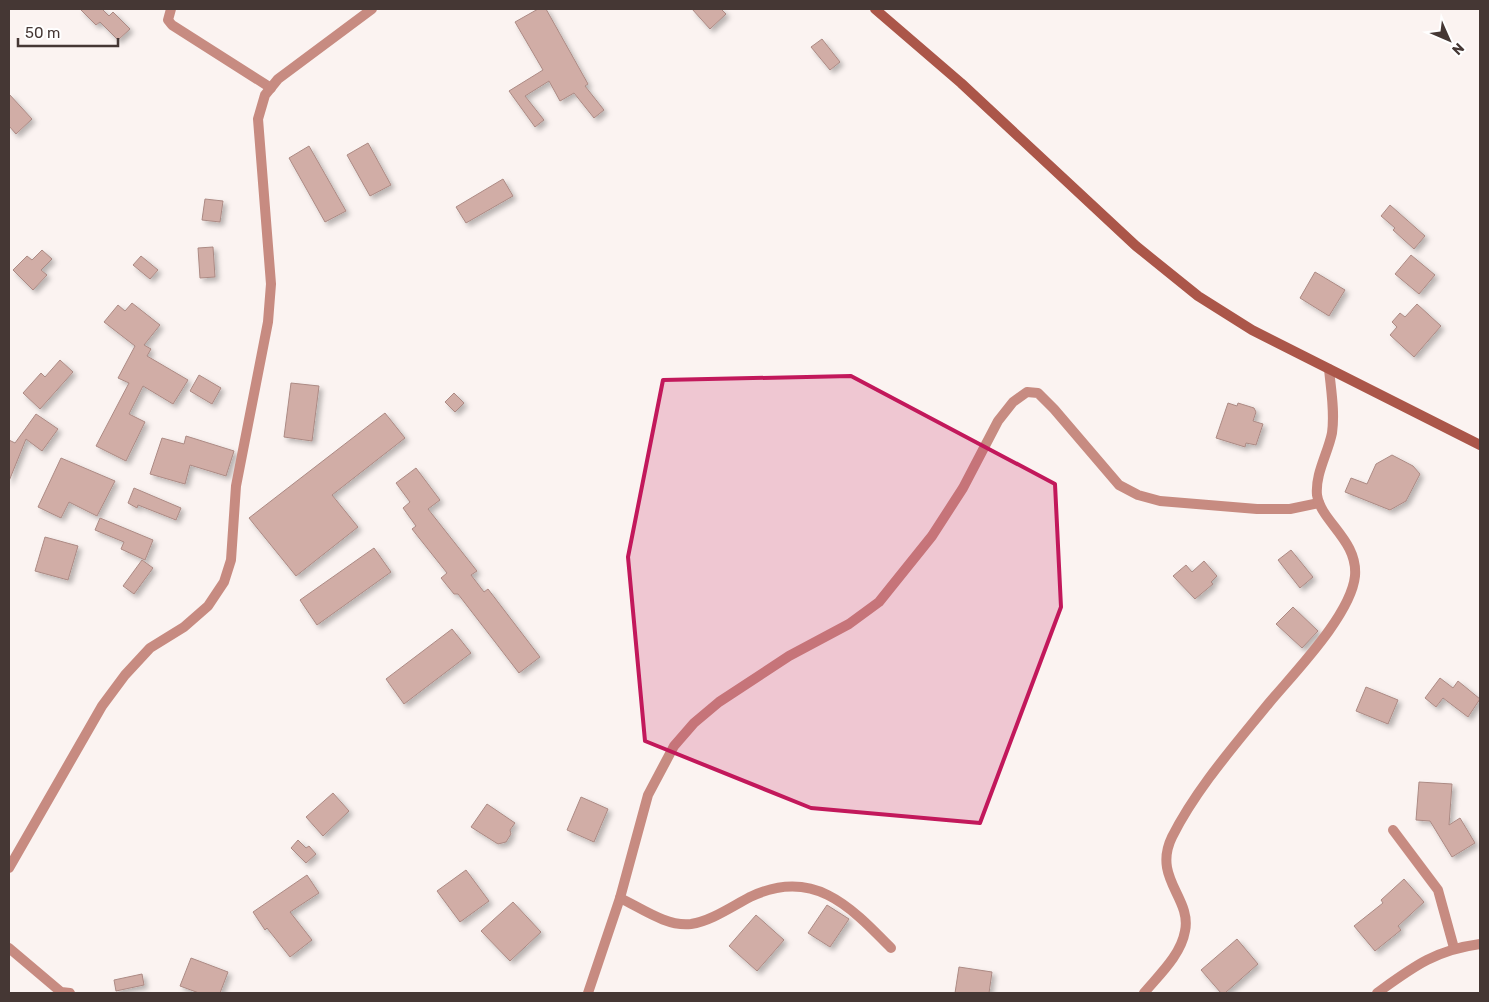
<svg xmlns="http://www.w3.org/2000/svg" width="1489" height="1002" viewBox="0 0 1489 1002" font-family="Rubik,sans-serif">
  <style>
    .building { fill: #d1ada6; stroke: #ac8a84; filter: url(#shadow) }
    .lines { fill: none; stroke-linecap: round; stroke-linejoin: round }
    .street { stroke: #c78b81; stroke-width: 10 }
    .secondary { stroke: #ab5649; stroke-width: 10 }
    .marked { fill: #c2185b; fill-opacity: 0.2; stroke: #c2185b; stroke-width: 4; stroke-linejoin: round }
  </style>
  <defs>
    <filter id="shadow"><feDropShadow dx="3.5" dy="3.5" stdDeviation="2.5" flood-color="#0004"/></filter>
  </defs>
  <rect width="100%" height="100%" fill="#fbf3f1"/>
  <g class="building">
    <path d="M80 9H102L109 16 113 12 130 29 118 40 100 22 96 25Z"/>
    <path d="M538 9H546L588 84 585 86 604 110 594 118 574 93 560 101 549 81 525 96 544 120 535 127 509 91 543 70 515 22Z"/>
    <path d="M692 9H721L726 14 710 29Z"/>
    <path d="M822 39 840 62 830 70 811 47Z"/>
    <path d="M9 94 32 119 16 134 9 126Z"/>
    <path d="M368 143 391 185 370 196 347 155Z"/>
    <path d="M309 146 346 211 325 222 289 158Z"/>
    <path d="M503 179 513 196 466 223 456 207Z"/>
    <path d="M205 199 223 201 220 222 202 220Z"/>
    <path d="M1390 205 1425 236 1414 249 1393 230 1395 228 1381 216Z"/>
    <path d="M213 247 215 277 200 278 198 248Z"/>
    <path d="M42 250 52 259 41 270 47 275 33 290 13 270 27 256 32 260Z"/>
    <path d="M1411 255 1435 275 1419 294 1395 274Z"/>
    <path d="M141 256 158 270 150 279 133 265Z"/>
    <path d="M1315 272 1345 290 1329 316 1300 298Z"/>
    <path d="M132 303 160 325 144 345 151 349 147 356 188 380 173 404 143 386 129 414 145 422 126 461 96 446 129 383 118 378 135 346 104 322 118 305 125 311Z"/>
    <path d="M1417 304 1441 326 1414 357 1390 335 1397 327 1392 322 1400 313 1405 317Z"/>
    <path d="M60 360 73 372 40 409 23 393 41 373 45 377Z"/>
    <path d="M199 375 221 388 212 404 190 391Z"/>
    <path d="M291 383 319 386 312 441 284 437Z"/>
    <path d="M454 393 464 403 455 412 445 402Z"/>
    <path d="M1228 403 1237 406 1238 403 1254 408 1256 412 1253 421 1263 424 1256 445 1246 443 1245 447 1216 438Z"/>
    <path d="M385 413 405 438 332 495 358 527 296 576 249 518Z"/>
    <path d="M36 414 58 429 42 451 26 439 9 481V440L15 443Z"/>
    <path d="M186 436 234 451 226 476 190 465 185 484 150 474 162 438 184 444Z"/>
    <path d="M1392 455 1413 466 1420 474 1406 501 1390 510 1345 492 1351 478 1367 484 1376 464Z"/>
    <path d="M61 458 115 481 97 516 69 502 61 518 38 507Z"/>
    <path d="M416 468 440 500 428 509 477 571 471 575 484 592 488 589 540 657 519 673 458 594H454L441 578 447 573 412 529 416 526 403 508 410 502 396 483Z"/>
    <path d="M134 488 181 508 176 520 138 505 137 508 128 503Z"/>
    <path d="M100 518 153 540 145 560 121 549 124 542 95 530Z"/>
    <path d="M45 537 78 546 68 580 35 571Z"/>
    <path d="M374 548 391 572 317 625 300 600Z"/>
    <path d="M1291 550 1313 577 1300 588 1278 560Z"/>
    <path d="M142 560 153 568 134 594 123 586Z"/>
    <path d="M1204 561 1217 576 1211 582 1213 584 1195 599 1173 576 1186 565 1192 572Z"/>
    <path d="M1293 607 1318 631 1302 648 1276 624Z"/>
    <path d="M452 629 471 653 404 704 386 679Z"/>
    <path d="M1440 678 1453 688 1458 681 1480 699 1468 717 1443 698 1436 707 1425 698Z"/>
    <path d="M1366 687 1398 700 1388 724 1356 711Z"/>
    <path d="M1419 782 1452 784 1449 825 1460 818 1475 843 1452 857 1430 821 1416 820Z"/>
    <path d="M333 793 349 811 323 836 306 817Z"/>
    <path d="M581 797 608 809 594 842 567 830Z"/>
    <path d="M487 804 515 823 510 830 511 834 506 842 498 844 471 827Z"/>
    <path d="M298 840 306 848 309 846 316 854 306 863 291 848Z"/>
    <path d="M466 870 489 901 460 922 437 891Z"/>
    <path d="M307 875 319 893 290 912 312 940 290 957 267 928 265 930 253 912Z"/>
    <path d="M1404 879 1424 902 1398 926 1401 930 1375 951 1354 926 1383 903 1381 900Z"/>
    <path d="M513 902 541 932 510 961 481 931Z"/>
    <path d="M827 905 849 919 830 947 808 933Z"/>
    <path d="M756 915 784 940 757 971 729 946Z"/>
    <path d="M1237 939 1258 964 1225 993H1221L1201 970Z"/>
    <path d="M191 958 228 972 220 993H199L180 986Z"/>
    <path d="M959 967 992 972 989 993H955Z"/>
    <path d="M142 974 144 985 116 991 114 980Z"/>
  </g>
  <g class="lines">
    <g class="street">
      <path d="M171 9 168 20 172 25 271 88"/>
      <path d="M1393 830 1438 890 1454 948"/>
      <path d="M9 868 102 706 125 675 150 648 184 627 208 606 224 582 231 560 236 486 268 322 271 284 258 119 265 95 278 79 372 9"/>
      <path d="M620 898C641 908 667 927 691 924 711 921 731 907 750 897 813 867 850 906 891 948"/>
      <path d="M9 948 61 992 70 993"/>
      <path d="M588 993 620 898 648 795 674 746 694 723 719 702 789 656 849 624 879 602 932 536 963 488 998 421 1013 402 1027 392 1038 393 1054 409 1119 485 1138 495 1160 501 1257 509H1290L1319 503"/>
      <path d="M1144 993C1159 975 1181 955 1185 931 1192 898 1152 878 1172 837 1196 789 1235 745 1269 703 1294 673 1351 615 1355 576 1358 540 1321 522 1317 495 1315 474 1328 453 1332 433 1335 412 1331 390 1329 369"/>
      <path d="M1377 993C1413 967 1435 950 1480 944"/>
    </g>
    <path class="secondary" d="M875 9 961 83 1136 246 1198 296 1252 330 1480 445"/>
  </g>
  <path class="marked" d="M851 376 1055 484 1061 607 980 823 811 808 645 741 628 557 663 380Z"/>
  <rect width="1489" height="1002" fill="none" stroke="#453734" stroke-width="20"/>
  <g transform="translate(1449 40) rotate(135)" stroke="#ffffff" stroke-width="4" paint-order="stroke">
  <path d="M0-4L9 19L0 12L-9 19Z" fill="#453734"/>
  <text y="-8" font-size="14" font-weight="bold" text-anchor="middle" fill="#453734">N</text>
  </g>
  <path d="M18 38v8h100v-8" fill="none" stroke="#453734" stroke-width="2.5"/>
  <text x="25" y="38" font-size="15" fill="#453734" stroke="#ffffff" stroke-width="4" paint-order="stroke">50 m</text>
</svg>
